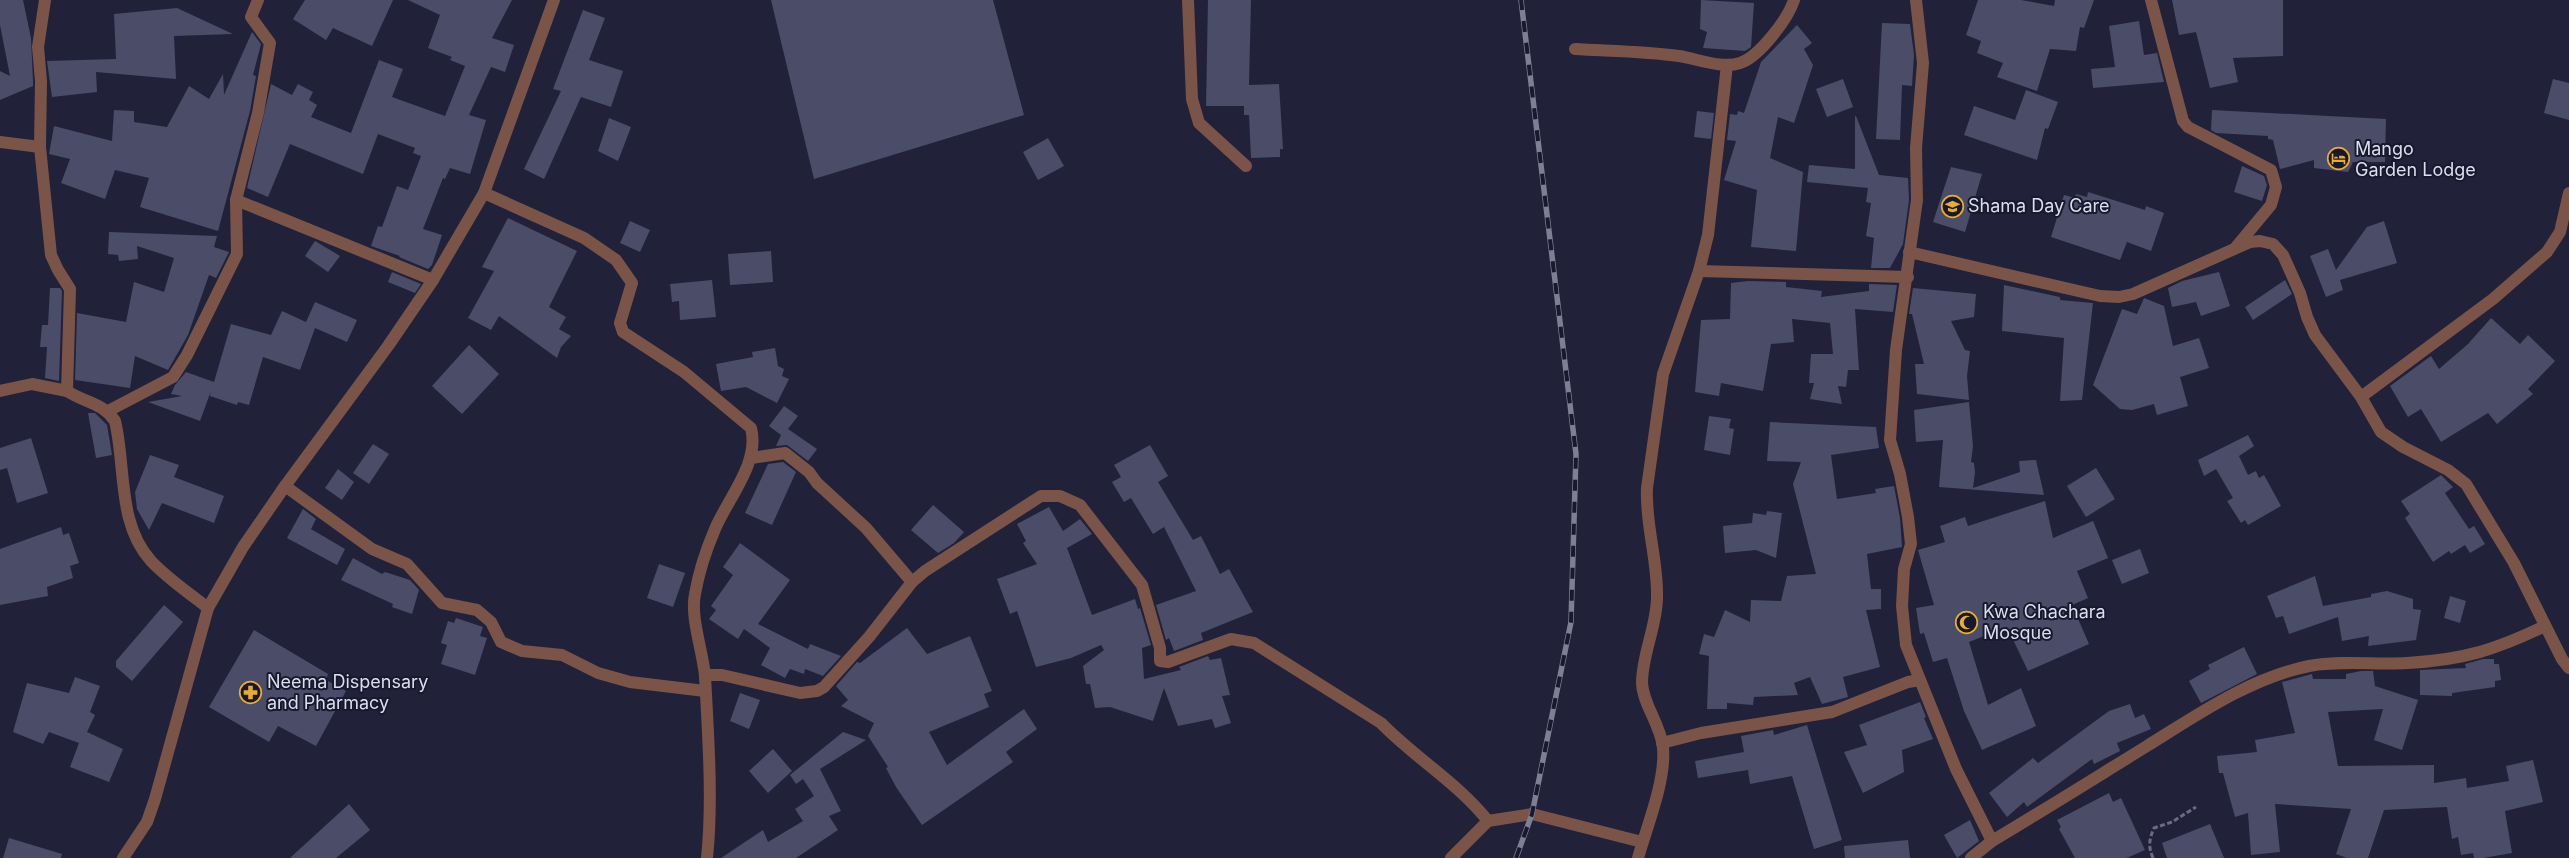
<svg xmlns="http://www.w3.org/2000/svg" width="2569" height="858" viewBox="0 0 2569 858" font-family="Inter,sans-serif">
  <style>
    .building { fill: #4b4c68 }
    .lines { fill: none; stroke-linecap: round; stroke-linejoin: round }
    .path { stroke: #6b6c81; stroke-width: 3; stroke-dasharray: 5 2.5; stroke-linecap: butt }
    .street { stroke: #7a5448; stroke-width: 12 }
    .rail-casing { stroke: #7e7f94; stroke-width: 5.5 }
    .rail { stroke: #18182f; stroke-width: 4; stroke-dasharray: 11; stroke-linecap: butt }
    .labels { text-anchor: middle; stroke-width: 4; stroke-linejoin: round; paint-order: stroke }
    .poi-label { font-size: 18px; fill: #dcdeee; stroke: #18182f; text-anchor: start }
  </style>
  <rect width="100%" height="100%" fill="#21213a"/>
  <g class="building">
    <path d="M0 0H23L31 38 33 81V86L0 100V71L10 76 0 25Z"/>
    <path d="M305 0H393L372 46 333 28 326 40 293 19Z"/>
    <path d="M408 0H512L492 38 514 45 505 72 491 67 469 115 486 120 470 174 450 168 445 179 443 178 423 229 442 235 432 265 428 269 399 257 400 256 371 246 378 226 382 227 397 186 408 190 421 156 413 153 415 148 378 134 363 174 290 144 268 197 247 188 271 84 292 95 298 84 313 92 309 100 317 105 311 117 351 133 379 60 403 69 392 97 445 116 465 66 450 60 452 57 428 48 440 15Z"/>
    <path d="M771 0H993L1024 115 814 179Z"/>
    <path d="M1208 0H1251L1249 85 1279 84 1283 149H1280V157L1251 158 1249 115H1244V106H1206Z"/>
    <path d="M1701 0 1754 3 1751 47 1745 51 1703 48 1707 32 1700 29Z"/>
    <path d="M1978 0H2021L2054 6 2055 0H2094L2084 28 2080 27 2076 51 2050 49 2037 91 1997 77 2003 63 1977 53 1981 41 1966 35Z"/>
    <path d="M2172 0H2283V56L2233 58 2238 82 2210 88 2196 32 2179 35Z"/>
    <path d="M177 8 233 34 174 36 176 79 96 72 97 92 52 97 47 61 116 59 114 14Z"/>
    <path d="M583 10 605 18 589 60 623 71 611 107 581 97 544 179 524 169 561 91 553 89Z"/>
    <path d="M2139 21 2144 55 2157 53 2164 82 2093 88 2091 69 2115 67 2109 26Z"/>
    <path d="M1882 23 1910 24 1914 55 1912 86 1902 85 1900 140 1876 139Z"/>
    <path d="M1797 25 1812 43 1804 49 1813 65 1794 123 1778 117 1770 158 1803 172 1796 251 1751 247 1757 190 1724 180 1736 141 1727 140 1730 114 1737 115 1738 111 1744 113 1761 62Z"/>
    <path d="M252 32 261 44 253 75 256 76 250 111 218 231 140 207 149 178 115 170 105 199 61 183 70 159 49 154 54 126 112 141 114 110 134 111V122L167 127 189 86 209 99 223 74 224 95Z"/>
    <path d="M1843 79 1853 107 1827 117 1816 89Z"/>
    <path d="M2553 79 2569 83V120L2544 113Z"/>
    <path d="M2026 90 2058 102 2048 129 2045 128 2037 160 1964 135 1974 106 2015 120Z"/>
    <path d="M2212 110 2386 119 2385 162H2353L2348 172 2314 168V160L2280 169 2273 140 2268 139V136L2216 133 2211 130Z"/>
    <path d="M1697 111 1714 113 1711 139 1694 137Z"/>
    <path d="M1855 116H1856L1879 175 1908 178 1909 200 1903 244 1890 268H1871L1874 238 1866 236 1871 203 1866 202 1868 188 1807 182 1809 165 1855 169Z"/>
    <path d="M609 118 631 127 618 161 598 151Z"/>
    <path d="M1048 138 1064 166 1038 180 1023 152Z"/>
    <path d="M2242 166 2264 176 2267 185 2262 201 2234 192Z"/>
    <path d="M1951 167 1982 174 1965 232 1933 222Z"/>
    <path d="M2088 192 2145 210 2146 206 2164 213 2151 251 2127 242 2120 260 2051 237 2064 195 2075 198 2076 194 2087 197Z"/>
    <path d="M508 218 577 251 549 307 566 317 559 329 571 336 561 347 557 358 499 316 491 330 468 318 494 271 482 267Z"/>
    <path d="M630 221 650 230 640 252 620 243Z"/>
    <path d="M2384 221 2397 263 2340 280 2343 290 2326 297 2310 256 2328 249 2336 270 2367 227Z"/>
    <path d="M109 232 217 236 214 247 229 252 216 278 209 275 188 335 168 370 135 356 130 388 75 380 77 313 126 322 134 282 164 292 174 258 137 246 138 259 119 261 118 255 108 254Z"/>
    <path d="M315 241 340 256 328 272 305 256Z"/>
    <path d="M771 251 773 282 730 285 728 254Z"/>
    <path d="M392 272 421 284 415 293 388 282Z"/>
    <path d="M2219 272 2230 306 2201 316 2196 302 2172 307 2168 288 2182 281Z"/>
    <path d="M712 280 716 317 680 320 679 301 672 302 670 284Z"/>
    <path d="M2285 280 2292 294 2253 320 2245 307Z"/>
    <path d="M1748 281 1786 282V287L1822 291 1821 297 1869 291V284L1897 285 1893 312 1855 309 1859 370H1848L1846 387 1838 386 1842 404 1810 399 1814 383H1809L1811 354H1833L1830 323 1792 319 1794 342 1771 344 1763 391 1721 383 1719 396 1695 392 1701 320 1730 319 1731 283Z"/>
    <path d="M2004 285 2060 297V300L2093 303 2082 400 2060 401 2064 338 2002 331Z"/>
    <path d="M50 288H60L62 291 59 381 45 378 47 347H40L42 325H48Z"/>
    <path d="M1913 288 1976 294 1974 317 1951 321 1965 350 1970 351 1967 376 1969 400 1917 394 1915 364H1924L1912 314H1909Z"/>
    <path d="M2144 298 2164 306 2173 346 2199 338 2209 368 2180 377 2188 406 2157 415 2154 404 2132 410 2120 409 2093 385 2122 309 2137 314Z"/>
    <path d="M315 302 357 320 347 342 315 328 300 370 263 357 249 405 238 402 237 405 210 396 211 391 200 421 148 402 182 396 171 394 175 385 186 372 214 382 231 324 271 335 282 311 306 322Z"/>
    <path d="M2491 318 2520 344 2528 335 2555 361 2528 389 2533 394 2497 424 2488 413 2441 442 2421 409 2408 417 2390 386 2431 356 2439 369 2468 344Z"/>
    <path d="M469 345 499 374 462 414 432 386Z"/>
    <path d="M775 348 778 366 784 369 782 376 789 379 777 403 746 387 721 391 716 364 753 357 752 352Z"/>
    <path d="M1969 402 1973 446 1971 462 1974 463 1975 472 1973 488 2020 472 2019 461 2036 460 2044 495 1939 487 1943 440 1916 442 1914 410Z"/>
    <path d="M784 406 798 416 788 429 817 449 808 461 787 445 776 446 781 435 769 426Z"/>
    <path d="M88 413H95L107 425 112 455 96 458Z"/>
    <path d="M1709 416 1731 419 1729 428 1734 429 1730 455 1704 450Z"/>
    <path d="M1770 422 1876 427 1879 448 1831 455 1837 499 1876 493 1875 489 1894 486 1900 518 1902 547 1867 554 1871 589H1881V609L1866 610 1880 667 1843 677 1848 697 1822 704 1810 677 1794 683 1798 695 1754 697 1753 705 1727 703V709H1707L1709 656 1699 654 1704 634 1714 637 1725 610 1750 622 1751 600 1781 601 1787 576 1816 574 1793 484 1801 462 1767 461Z"/>
    <path d="M2248 435 2254 446 2239 456 2248 475 2256 471 2259 478 2264 475 2281 506 2248 525 2245 520 2241 523 2227 501 2233 498 2216 469 2204 476 2198 460Z"/>
    <path d="M31 438 48 493 17 503 7 468 0 470V448Z"/>
    <path d="M373 444 389 454 369 484 353 473Z"/>
    <path d="M1150 445 1168 476 1158 482 1193 540 1201 536 1220 574 1229 569 1253 612 1201 633 1203 640 1174 651 1169 638 1166 640 1156 605 1196 591 1164 527 1153 534 1131 498 1124 502 1112 482 1121 477 1114 465Z"/>
    <path d="M150 455 179 465 174 477 224 496 214 523 162 503 149 530 137 509 135 492Z"/>
    <path d="M783 462 796 472 772 525 745 513 768 464Z"/>
    <path d="M2096 468 2115 499 2086 517 2067 486Z"/>
    <path d="M338 469 354 482 342 500 325 488Z"/>
    <path d="M2441 475 2453 487 2445 493 2469 529 2474 526 2485 544 2470 553 2465 545 2451 554 2449 551 2433 562 2405 518 2410 514 2401 501Z"/>
    <path d="M2045 501 2053 538 2093 521 2108 558 2077 571 2088 598 2072 605 2089 644 2028 671 2007 627 1969 642 1988 705 2021 688 2036 726 1982 750 1964 711 1947 658 1933 662 1924 633 1920 634 1916 608 1934 605 1918 550 1945 542 1940 526 1965 517 1968 526Z"/>
    <path d="M933 505 964 532 954 543 938 553 911 530Z"/>
    <path d="M1049 507 1063 531 1080 519 1092 534 1067 548 1092 615 1135 599 1138 609 1140 608 1151 645 1142 648 1144 679 1181 670 1179 667 1208 656 1210 660 1221 658 1230 695 1222 696 1231 723 1215 728 1212 719 1178 726 1164 688 1153 721 1110 707 1095 708 1090 684H1086L1083 666 1104 650 1101 645 1071 658 1036 667 1017 611 1010 614 997 579 1037 564 1023 543 1026 541 1017 524Z"/>
    <path d="M303 509 316 519 311 529 345 549 337 565 287 538Z"/>
    <path d="M1767 511 1782 513 1776 558 1756 550 1725 553 1723 526 1752 523 1753 513 1766 515Z"/>
    <path d="M61 527 63 535 69 533 79 563 70 566 73 578 47 587 48 596 0 605V549Z"/>
    <path d="M740 543 790 580 758 624 808 649 810 644 841 656 823 676 805 669 804 674 790 669 785 678 761 665 770 648 744 629 738 639 709 619 716 610 711 606 733 575 723 567Z"/>
    <path d="M2140 549 2149 573 2122 584 2112 560Z"/>
    <path d="M353 558 382 574 385 572 410 580 419 590 412 614 392 607 393 604 341 580Z"/>
    <path d="M659 564 685 573 673 607 647 598Z"/>
    <path d="M2315 576 2323 606 2371 597V594L2387 591 2413 599V609L2421 610 2416 640 2368 646 2369 636 2342 641 2338 617 2289 634 2283 616 2276 618 2267 596Z"/>
    <path d="M2450 596 2466 601 2460 623 2444 618Z"/>
    <path d="M164 605 183 622 132 681 116 667V661Z"/>
    <path d="M456 618 483 627 480 636 487 638 475 675 441 664 447 645 441 643 448 621 454 623Z"/>
    <path d="M907 628 927 654 970 636 992 691 984 694 989 707 929 732 947 765 1024 709 1037 729 1006 752 1013 762 922 825 896 787 886 768 888 767 868 736 874 723 841 706 848 700 836 686 857 662 860 663Z"/>
    <path d="M254 630 328 674 326 680 346 691 316 746 278 726 269 742 209 707Z"/>
    <path d="M2244 647 2257 674 2201 703 2189 681 2210 669 2208 665Z"/>
    <path d="M2483 659H2494V664H2499L2501 680 2495 681V687L2452 693V696L2420 695V670L2466 668 2465 664Z"/>
    <path d="M2361 671H2373L2375 686 2418 700 2402 750 2374 740 2383 709 2328 712 2338 766 2434 765V783L2466 778 2467 788 2509 781 2506 766 2533 760 2543 802 2505 811 2512 853 2483 858H2474L2473 853 2461 855 2458 837 2452 839 2447 807 2384 810 2368 858H2347L2336 854 2351 809 2275 804 2280 852 2251 855 2248 813 2235 817 2223 773H2219L2217 756 2257 752 2255 740 2295 733 2282 682 2312 674 2313 679H2346V674Z"/>
    <path d="M75 677 100 686 90 712 95 715 87 732 123 749 109 782 70 767 79 743 49 732 43 744 13 732 27 683 69 693Z"/>
    <path d="M740 693 760 700 749 729 730 721Z"/>
    <path d="M1920 702 1926 717 1924 718 1933 739 1902 750 1904 772 1863 793 1844 752 1867 745 1859 725Z"/>
    <path d="M2130 704 2135 718 2144 714 2151 729 2117 743 2120 751 2094 764 2092 759 2027 807 2024 802 2007 817 1989 793 2033 758 2038 763 2109 711Z"/>
    <path d="M1807 725 1842 840 1814 849 1792 776 1750 784 1748 770 1698 778 1695 761 1744 752 1741 736 1773 730 1774 735Z"/>
    <path d="M843 732 866 740 820 769 841 811 829 816 838 830 796 858H721L763 830 768 842 803 821 795 809 814 796 803 779 796 784 790 775Z"/>
    <path d="M773 749 792 771 768 793 749 771Z"/>
    <path d="M2109 793 2113 802 2121 798 2145 850 2127 858H2075L2059 829 2061 827 2057 820Z"/>
    <path d="M349 804 370 830 336 858H290Z"/>
    <path d="M1970 820 1979 841 1957 858 1944 835Z"/>
    <path d="M2210 824 2224 858H2167L2162 843Z"/>
    <path d="M9 838 62 854 61 858H3Z"/>
    <path d="M1908 840 1910 858H1845L1844 846Z"/>
  </g>
  <g class="lines">
    <path class="path" d="M2153 858C2148 846 2149 840 2154 828L2172 822 2196 807"/>
    <g class="street">
      <path d="M45 0 38 47 41 81 40 147 51 255 58 270 70 289 67 391C85 403 102 402 115 421 126 466 117 524 151 561 168 579 189 593 208 608"/>
      <path d="M1188 0 1192 99 1199 123 1246 166"/>
      <path d="M1916 0 1923 63 1916 148 1917 200 1896 350 1890 440 1900 474 1908 517 1911 544 1904 569 1902 606 1906 645 1956 769 1992 841"/>
      <path d="M2151 0 2183 121 2188 127 2271 170 2276 187 2271 205 2236 247"/>
      <path d="M1575 49C1610 51 1645 51 1679 56 1698 59 1722 69 1740 63 1759 57 1788 19 1794 0"/>
      <path d="M0 142 40 147"/>
      <path d="M484 193 584 238 616 260 632 283 620 323 623 332 684 372 751 428C760 463 728 498 715 529 706 550 699 571 695 594 690 617 703 652 705 676 708 733 713 801 707 858"/>
      <path d="M236 200 433 280"/>
      <path d="M1909 252 2100 296 2119 297 2133 294 2250 242 2260 241 2273 244 2283 255 2300 293 2307 317 2315 335 2361 397 2381 432 2403 447 2448 470 2466 484 2514 563 2562 659 2569 668"/>
      <path d="M1699 271 1908 277"/>
      <path d="M0 391 32 384 67 391"/>
      <path d="M2361 397 2493 299 2547 252 2560 232 2569 193"/>
      <path d="M108 411 173 377 187 355 237 254 236 200 258 113 270 43 251 17 258 0"/>
      <path d="M751 458 785 453 809 472 817 483 866 528 912 582"/>
      <path d="M285 486 372 549 407 564 442 603 477 610 491 622 501 642 522 651 562 655 598 673 630 682 705 691"/>
      <path d="M705 675H722L800 693 817 691 824 687 869 637 912 582 925 571 1041 496H1060L1080 505 1142 585 1160 648V661L1168 662 1231 639 1254 643 1381 723C1415 758 1458 783 1488 821"/>
      <path d="M1662 743 1701 733 1832 712 1908 682 1920 680"/>
      <path d="M123 858 147 822 155 799 208 608 243 547 285 486 388 346 433 280 484 193 554 0"/>
      <path d="M1451 858 1488 821 1532 814 1642 842"/>
      <path d="M1638 858C1647 826 1666 780 1663 748 1661 725 1643 705 1642 683 1642 654 1657 626 1657 597 1658 560 1645 524 1647 488L1663 374 1699 271 1708 235 1727 65"/>
      <path d="M1971 858 1992 841C2044 810 2095 778 2147 746 2197 715 2250 678 2309 666 2342 660 2374 665 2407 663 2463 660 2495 650 2545 626"/>
    </g>
    <defs>
      <path id="rail" d="M1516 858 1532 814 1571 622 1576 454 1521 0"/>
    </defs>
    <use href="#rail" class="rail-casing"/>
    <use href="#rail" class="rail"/>
  </g>
  <defs>
    <symbol id="hotel-ring" viewBox="-11 -11 22 22"><circle r="9.5" fill="#18182f" stroke="#e7ac36" stroke-width="1.5"/><path d="M-6-4.5h1.5V1H6V5H4.5V3h-9V5H-6ZM-4 0a1.8 1.8 0 1 1 3.6 0ZM.5 0V-2.5h3Q6-2.5 6 0Z" fill="#e7ac36"/></symbol>
    <symbol id="school-ring" viewBox="-11 -11 22 22"><circle r="9.5" fill="#18182f" stroke="#e7ac36" stroke-width="1.5"/><path d="M0-5L7-2L0 1L-7-2ZM-4 1L0 2.5L4 1V4Q0 6-4 4Z" fill="#e7ac36"/></symbol>
    <symbol id="mosque-ring" viewBox="-11 -11 22 22"><circle r="9.5" fill="#18182f" stroke="#e7ac36" stroke-width="1.5"/><path d="M3.5-4.9A6 6 0 1 0 3.5 4.9A5 5 0 1 1 3.5-4.9Z" fill="#e7ac36"/></symbol>
    <symbol id="pharmacy-ring" viewBox="-11 -11 22 22"><circle r="9.5" fill="#18182f" stroke="#e7ac36" stroke-width="1.5"/><path d="M-2-6h4v4h4v4h-4v4h-4v-4h-4v-4h4Z" fill="#e7ac36"/></symbol>
  </defs>
  <g fill-rule="evenodd">
    <use href="#hotel-ring" x="2326" y="146" width="25" height="25"/>
    <use href="#school-ring" x="1940" y="194" width="25" height="25"/>
    <use href="#mosque-ring" x="1954" y="610" width="25" height="25"/>
    <use href="#pharmacy-ring" x="238" y="680" width="25" height="25"/>
  </g>
  <g class="labels">
    <g class="poi-label">
      <text x="2355" y="155">Mango<tspan x="2355" dy="21">Garden Lodge</tspan></text>
      <text x="1968" y="212">Shama Day Care</text>
      <text x="1983" y="618">Kwa Chachara<tspan x="1983" dy="21">Mosque</tspan></text>
      <text x="267" y="688">Neema Dispensary<tspan x="267" dy="21">and Pharmacy</tspan></text>
    </g>
  </g>
</svg>
